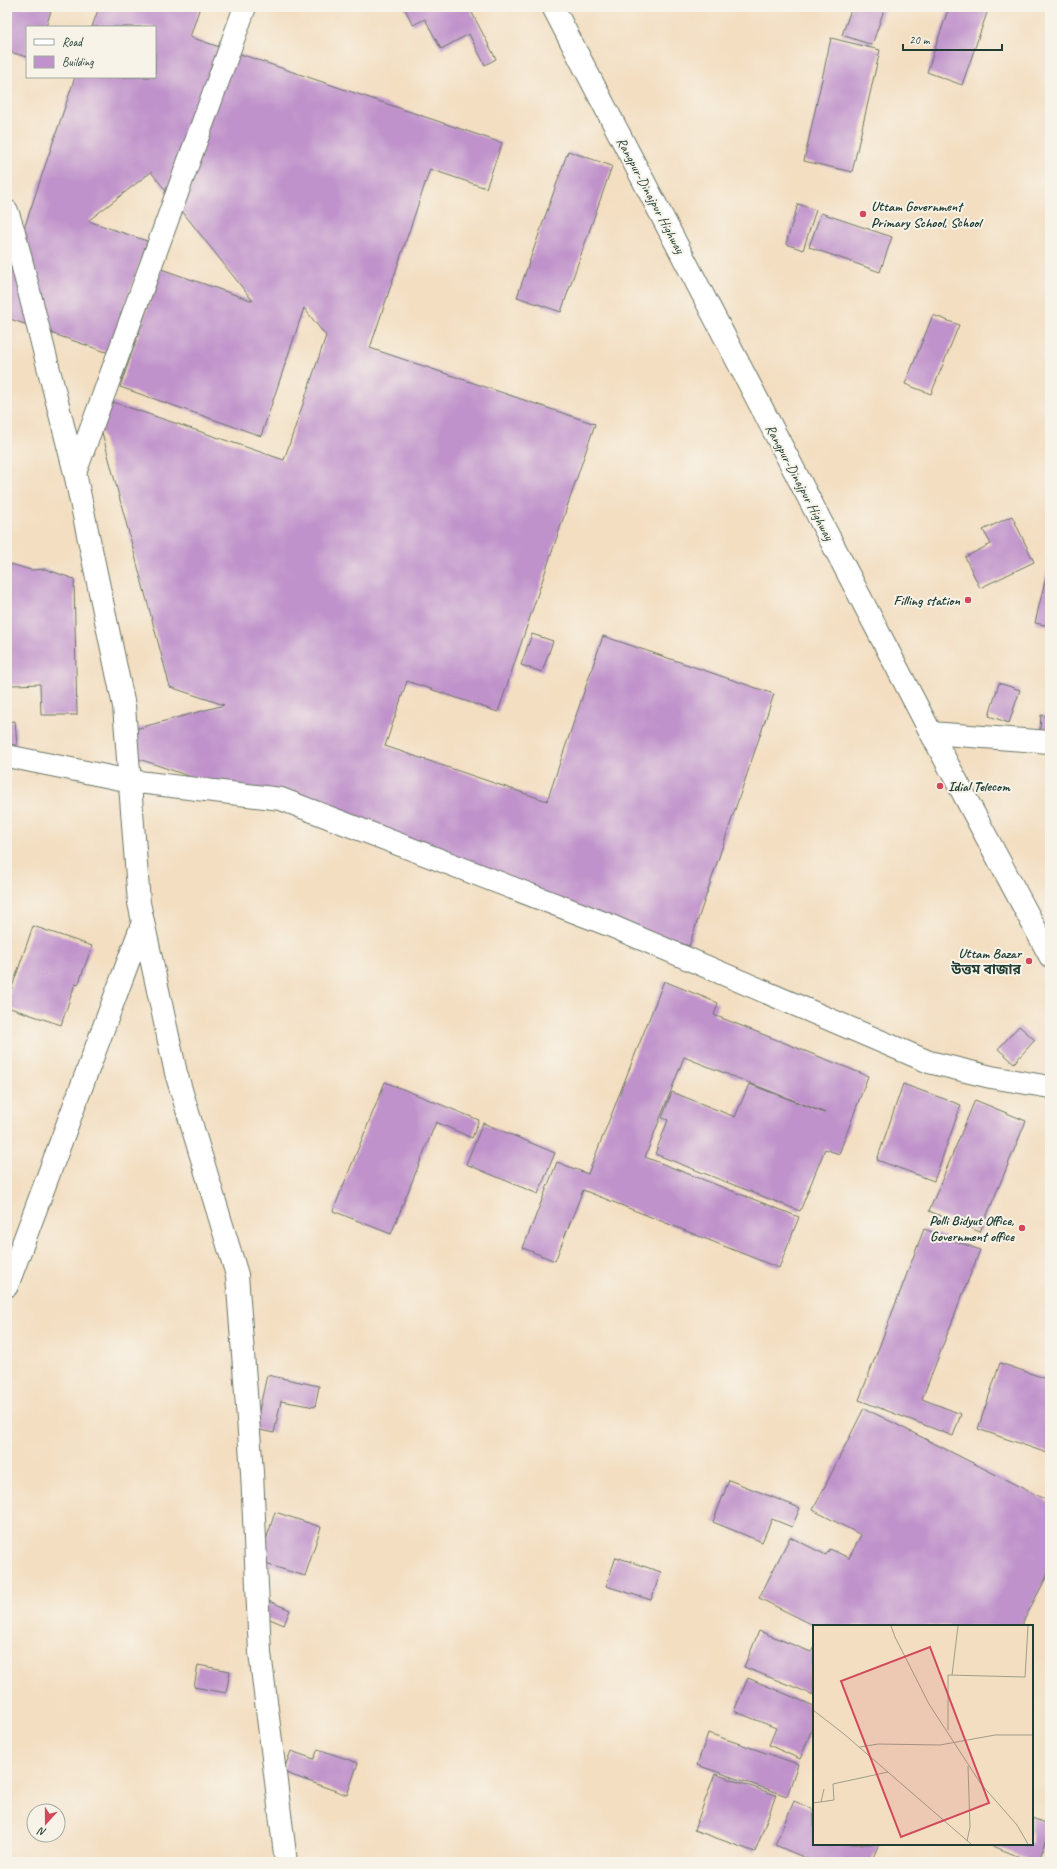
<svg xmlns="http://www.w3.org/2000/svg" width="1057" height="1869" viewBox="0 0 1057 1869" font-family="Caveat,'Noto Sans Bengali',sans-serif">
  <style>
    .building { fill: #bf92cb }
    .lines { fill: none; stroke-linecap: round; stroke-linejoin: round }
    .minor-casing { stroke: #697565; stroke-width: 24 }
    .highway-casing { stroke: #697565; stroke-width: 24 }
    .minor { stroke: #fff; stroke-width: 22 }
    .highway { stroke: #fff; stroke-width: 22 }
    .poi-dot { fill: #d1495b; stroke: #f7f3e8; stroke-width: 1.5 }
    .labels { text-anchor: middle; stroke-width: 4; stroke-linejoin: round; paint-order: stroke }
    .street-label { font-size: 14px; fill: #1f3d34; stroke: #f7f3e8 }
    .poi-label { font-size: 14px; font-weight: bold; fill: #1f3d34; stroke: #f7f3e8; text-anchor: end }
    .inset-road { fill: none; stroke: #9e9e89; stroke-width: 1 }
    .view { fill: #d1495b; fill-opacity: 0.15; stroke: #d1495b; stroke-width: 2 }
    .inset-edge { fill: none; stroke: #1f3d34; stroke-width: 2 }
  </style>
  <rect width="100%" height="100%" fill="#f7f3e8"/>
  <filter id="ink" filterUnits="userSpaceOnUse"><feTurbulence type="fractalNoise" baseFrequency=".025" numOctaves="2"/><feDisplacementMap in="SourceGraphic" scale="8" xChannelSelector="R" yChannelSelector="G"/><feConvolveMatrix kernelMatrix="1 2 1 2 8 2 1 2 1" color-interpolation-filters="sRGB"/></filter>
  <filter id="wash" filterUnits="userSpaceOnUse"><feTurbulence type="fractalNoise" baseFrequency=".012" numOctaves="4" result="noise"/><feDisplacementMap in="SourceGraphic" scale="16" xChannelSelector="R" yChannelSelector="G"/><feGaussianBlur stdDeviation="0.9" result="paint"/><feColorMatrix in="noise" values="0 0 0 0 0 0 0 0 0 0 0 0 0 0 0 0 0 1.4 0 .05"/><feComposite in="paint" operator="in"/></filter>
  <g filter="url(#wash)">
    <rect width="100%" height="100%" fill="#f3dec1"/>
    <g id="blocks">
      <g class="building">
        <path d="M7 7H52L46 27H27V57L7 51Z"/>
        <path d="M99 7H200L190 37 502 143 486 188 430 169 370 348 595 424 498 712 407 681 385 746 547 801 603 636 774 694 689 946 130 756 124 732 224 705 170 687 92 395 284 460 326 336 304 308 261 436 120 387 161 269 253 301 151 172 88 221 147 241 109 353 7 318V279L75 77H155V27H92Z"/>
        <path d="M404 7H469L496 59 485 65 469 34 441 49 425 19 413 25Z"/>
        <path d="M852 7H885L872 45 842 35Z"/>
        <path d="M949 7H989L962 85 927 72Z"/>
        <path d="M831 38 880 50 852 172 804 161Z"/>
        <path d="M568 151 612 166 561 312 517 297Z"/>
        <path d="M798 204 816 210 803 250 786 244Z"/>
        <path d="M821 213 892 237 880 272 809 247Z"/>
        <path d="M933 315 959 325 931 394 905 384Z"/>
        <path d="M1012 516 1034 562 980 588 965 557 991 544 983 530Z"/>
        <path d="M7 563 31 570 45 569 74 579 77 715H41L40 684 14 685 7 683Z"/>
        <path d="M1048 568 1050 569V626L1035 623Z"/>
        <path d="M532 634 553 641 542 672 521 665Z"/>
        <path d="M999 683 1020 690 1009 723 989 716Z"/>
        <path d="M1041 715 1050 717V731L1040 730Z"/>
        <path d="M15 721 17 745H7V722Z"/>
        <path d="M33 926 92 946 78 985 75 984 61 1025 7 1007V1002Z"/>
        <path d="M664 981 718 1003 714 1015 868 1076 839 1154 825 1149 800 1211 655 1154 668 1120 662 1118 672 1092 735 1117 749 1084 825 1113 684 1057 645 1157 799 1217 779 1268 583 1190 555 1261 523 1248 557 1162 588 1174Z"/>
        <path d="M1019 1026 1035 1040 1014 1063 998 1049Z"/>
        <path d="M385 1082 479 1120 472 1138 436 1122 391 1234 333 1211Z"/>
        <path d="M903 1084 961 1105 934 1181 877 1160Z"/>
        <path d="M975 1100 1026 1121 980 1232 929 1211Z"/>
        <path d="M483 1123 555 1153 538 1194 466 1164Z"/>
        <path d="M924 1229 980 1250 922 1399 961 1414 953 1436 859 1400Z"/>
        <path d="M1000 1363 1050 1380V1454L978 1429Z"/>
        <path d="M267 1375 319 1386 315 1407 281 1401 274 1433 255 1429Z"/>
        <path d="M864 1408 1050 1502V1570L1021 1626H815L759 1598 790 1537 826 1555 830 1549 849 1558 861 1535 813 1510Z"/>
        <path d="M729 1480 800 1508 792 1527 772 1519 762 1542 713 1522Z"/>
        <path d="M275 1512 321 1527 305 1576 259 1562Z"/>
        <path d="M616 1557 661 1572 651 1600 606 1586Z"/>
        <path d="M269 1601 290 1610 284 1625 263 1616Z"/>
        <path d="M759 1631 811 1652 814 1647V1695L744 1667Z"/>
        <path d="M198 1665 230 1671 226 1693 194 1687Z"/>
        <path d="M748 1678 814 1706V1724L800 1759 769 1745 776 1728 734 1711Z"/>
        <path d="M708 1733 798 1764 787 1796 697 1765Z"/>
        <path d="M318 1749 358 1763 347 1795 283 1772 291 1751 314 1759Z"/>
        <path d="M715 1774 776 1795 755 1852 694 1830Z"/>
        <path d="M794 1801 814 1810V1844H879L871 1862H815L775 1845Z"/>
        <path d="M1032 1818 1050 1825V1832L1038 1862H1032L988 1844H1032Z"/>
        <path d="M1048 1853 1050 1854V1862H1045Z"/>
      </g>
    </g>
  </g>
  <g filter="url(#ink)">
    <use href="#blocks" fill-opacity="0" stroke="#697565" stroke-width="1"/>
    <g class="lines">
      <defs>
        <g id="minor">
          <path d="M7 211 14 232 75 473 124 706 139 903 176 1073 237 1275 252 1472 260 1653 286 1862"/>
          <path d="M75 473 245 7"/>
          <path d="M931 733 1050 742"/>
          <path d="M7 756 130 781 281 799 609 925 929 1062 991 1077 1050 1087"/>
          <path d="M7 1286 143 922"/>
        </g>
        <path id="highway" d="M553 7 931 733 1050 956"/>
      </defs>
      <use href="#minor" class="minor-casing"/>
      <use href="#highway" class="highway-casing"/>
      <use href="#minor" class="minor"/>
      <use href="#highway" class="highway"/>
    </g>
  </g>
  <g class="poi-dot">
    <circle cx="863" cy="214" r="4"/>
    <circle cx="968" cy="600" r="4"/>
    <circle cx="940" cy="786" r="4"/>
    <circle cx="1029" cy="961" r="4"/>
    <circle cx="1022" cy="1228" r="4"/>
  </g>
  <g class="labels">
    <g class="street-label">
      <text transform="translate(651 195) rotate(62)" y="5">Rangpur-Dinajpur Highway</text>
      <text transform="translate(800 482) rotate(62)" y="5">Rangpur-Dinajpur Highway</text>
    </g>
    <g class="poi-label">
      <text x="871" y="211" text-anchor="start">Uttam Government<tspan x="871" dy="16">Primary School, School</tspan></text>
      <text x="960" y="605">Filling station</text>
      <text x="948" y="791" text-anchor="start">Idial Telecom</text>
      <text x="1021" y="958">Uttam Bazar<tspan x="1021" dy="16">উত্তম বাজার</tspan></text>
      <text x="1014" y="1225">Polli Bidyut Office,<tspan x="1014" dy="16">Government office</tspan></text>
    </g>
  </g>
  <g transform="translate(813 1625)">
    <rect width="220" height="220" fill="#f3dec1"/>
    <path class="inset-road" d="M78 1 82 12 116 79 168 159 204 200 215 219M139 50 145 1M0 85 31 109 158 219M135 105V50L212 52 215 1M47 122 65 119 127 120 182 110H220M8 177 11 164M0 178 21 175 20 159 75 147M154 216 157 202 155 141"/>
    <path class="view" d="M117 22 176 178 88 212 28 56Z"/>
    <rect width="220" height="220" class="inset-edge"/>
  </g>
  <rect width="1057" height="1869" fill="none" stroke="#f7f3e8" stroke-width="24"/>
  <rect x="26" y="26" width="130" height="52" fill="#f7f3e8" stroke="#a1aaa0"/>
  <rect x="34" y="39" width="20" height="6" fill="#ffffff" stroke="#a1aaa0"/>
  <text x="62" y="46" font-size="12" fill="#1f3d34">Road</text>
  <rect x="34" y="56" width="20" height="12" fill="#bf92cb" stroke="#a1aaa0"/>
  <text x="62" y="66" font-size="12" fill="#1f3d34">Building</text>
  <g transform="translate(46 1823) rotate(201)"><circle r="19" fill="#f7f3e8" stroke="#a1aaa0"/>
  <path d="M0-3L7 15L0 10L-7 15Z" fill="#d1495b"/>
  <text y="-6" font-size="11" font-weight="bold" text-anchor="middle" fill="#1f3d34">N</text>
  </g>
  <path d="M903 44v6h99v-6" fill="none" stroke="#1f3d34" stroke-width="2"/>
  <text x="909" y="44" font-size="12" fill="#1f3d34" stroke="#f7f3e8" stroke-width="3" paint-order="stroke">20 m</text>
</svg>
